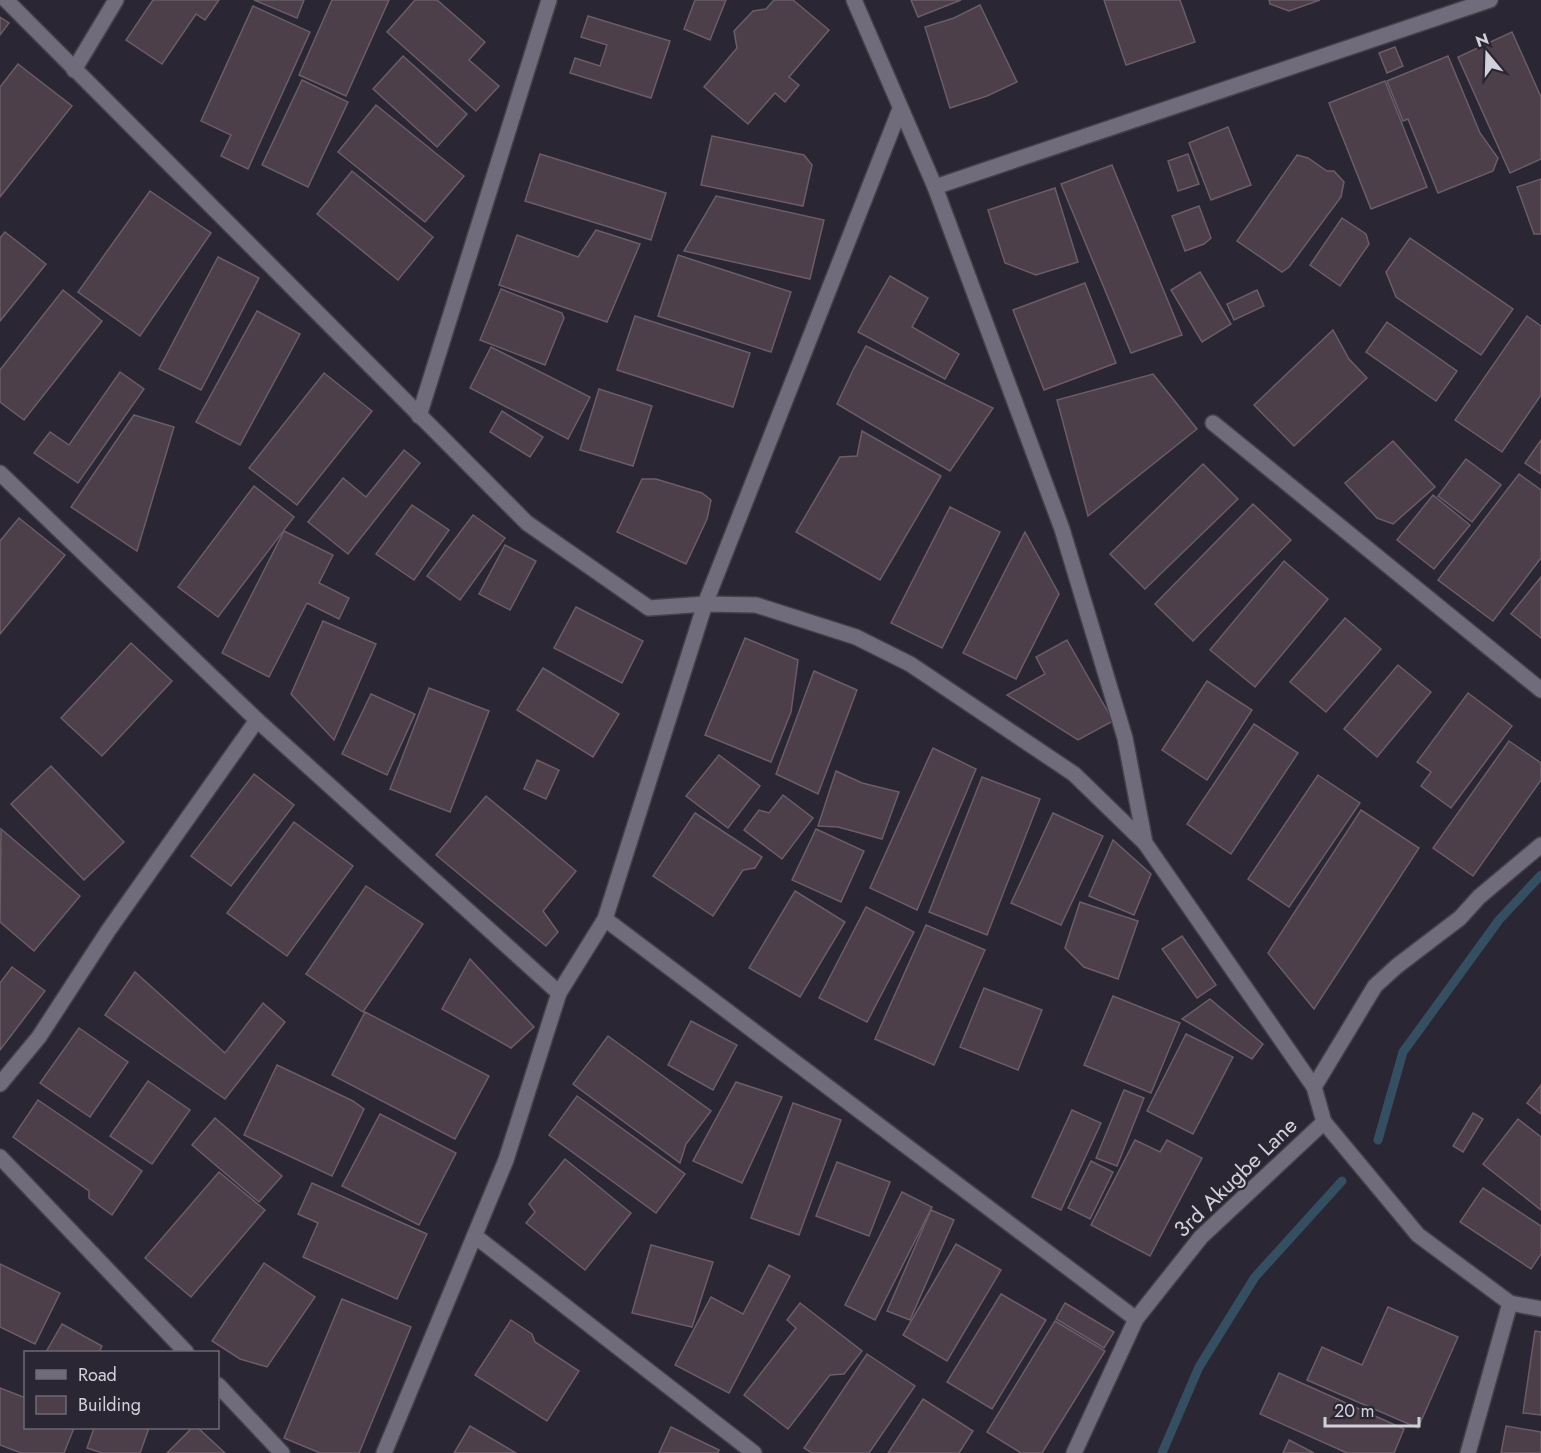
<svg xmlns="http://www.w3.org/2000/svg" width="1541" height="1453" viewBox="0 0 1541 1453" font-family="Jost,sans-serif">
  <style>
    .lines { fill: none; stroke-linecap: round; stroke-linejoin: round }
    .stream { stroke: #354e62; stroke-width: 9 }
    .building { fill: #4c3f49; stroke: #6b5d68; stroke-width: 1.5 }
    .minor-casing { stroke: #44414b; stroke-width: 18 }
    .minor { stroke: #706c7b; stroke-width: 15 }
    .labels { text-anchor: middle; stroke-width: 4.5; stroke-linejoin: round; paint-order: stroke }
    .street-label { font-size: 22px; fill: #d2d0d8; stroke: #2a2633 }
  </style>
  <rect width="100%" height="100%" fill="#2a2633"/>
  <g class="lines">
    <g class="stream">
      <path d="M1378 1140 1403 1052 1499 920 1541 875"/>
      <path d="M1162 1453 1199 1367 1255 1277 1342 1181"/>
    </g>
  </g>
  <g class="building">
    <path d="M153 0H219L205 20 196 14 162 64 126 40Z"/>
    <path d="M254 0H304L297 18Z"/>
    <path d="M332 0H389L346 96 299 75Z"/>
    <path d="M415 0H437L485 42 469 60 499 86 476 111 387 32Z"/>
    <path d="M695 0H726L710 40 684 29Z"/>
    <path d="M774 0H793L829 30 789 77 799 85 785 102 775 93 748 124 704 87 737 48 734 31 753 11 766 9Z"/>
    <path d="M911 0H961L918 17Z"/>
    <path d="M1104 0H1180L1195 42 1126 65Z"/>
    <path d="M1269 0H1320L1289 11 1270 4Z"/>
    <path d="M980 5 1017 82 987 96 950 108 925 27 954 18Z"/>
    <path d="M253 6 310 32 248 169 221 156 231 135 201 121Z"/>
    <path d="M588 16 670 41 651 98 570 73 575 58 600 66 607 45 581 37Z"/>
    <path d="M0 17 9 23 0 35Z"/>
    <path d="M1512 32 1541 97V159L1510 173 1458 57Z"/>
    <path d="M1395 47 1403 66 1387 73 1379 53Z"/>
    <path d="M403 56 467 114 437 147 373 89Z"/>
    <path d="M1448 56 1480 133 1498 158 1493 171 1438 193 1408 119 1403 121 1387 81Z"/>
    <path d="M18 64 72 106 0 197V87Z"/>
    <path d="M302 80 348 102 308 187 262 165Z"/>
    <path d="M1385 81 1427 187 1371 209 1329 103Z"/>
    <path d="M376 105 464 176 425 222 338 152Z"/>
    <path d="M1228 127 1251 185 1211 200 1189 143Z"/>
    <path d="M712 136 804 155 812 165 803 206 701 185Z"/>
    <path d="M540 154 666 193 651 240 525 201Z"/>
    <path d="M1188 154 1199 184 1178 191 1168 161Z"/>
    <path d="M1297 155 1308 158 1327 171H1334L1344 182 1341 197 1289 267 1282 272 1237 241Z"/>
    <path d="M1112 165 1182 335 1131 353 1061 184Z"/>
    <path d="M352 171 433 237 398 280 317 214Z"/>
    <path d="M1541 179V234H1534L1517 187Z"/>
    <path d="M1055 188 1078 262 1036 275 1005 263 988 210Z"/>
    <path d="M150 191 211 233 140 336 78 292Z"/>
    <path d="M716 196 824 220 810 279 684 251Z"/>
    <path d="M1199 206 1211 238 1204 244 1185 251 1172 216Z"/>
    <path d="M1342 218 1366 234 1369 244 1340 286 1310 265Z"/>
    <path d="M596 230 640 244 607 322 499 285 517 235 578 257Z"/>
    <path d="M5 232 46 264 0 321V238Z"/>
    <path d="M1410 238 1513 309 1481 355 1396 297 1386 272Z"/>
    <path d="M678 255 791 292 771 352 658 316Z"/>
    <path d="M218 257 259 278 201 390 159 369Z"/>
    <path d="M1200 272 1231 324 1202 342 1171 290Z"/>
    <path d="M890 276 928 298 912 327 959 354 945 379 858 332Z"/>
    <path d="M1085 283 1116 363 1044 390 1013 310Z"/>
    <path d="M501 289 562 313 564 318 545 365 480 340Z"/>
    <path d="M63 290 102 321 24 420 0 402V370Z"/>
    <path d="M1257 290 1264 306 1234 320 1227 304Z"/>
    <path d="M257 311 300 334 240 445 196 422Z"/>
    <path d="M635 316 750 353 733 407 617 370Z"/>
    <path d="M1527 316 1541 326V395L1502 452 1455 420Z"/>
    <path d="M1387 322 1457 371 1436 401 1366 352Z"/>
    <path d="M1333 330 1349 359 1367 378 1294 446 1254 405Z"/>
    <path d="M866 346 993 408 950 471 837 404 853 370Z"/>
    <path d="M491 347 590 397 568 439 470 388Z"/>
    <path d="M120 372 144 389 78 483 34 453 50 432 69 445Z"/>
    <path d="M324 373 372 411 297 505 249 468Z"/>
    <path d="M1153 374 1197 429 1088 516 1057 400Z"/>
    <path d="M599 389 652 406 633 466 580 450Z"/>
    <path d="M502 411 543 437 530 457 490 432Z"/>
    <path d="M134 415 174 427 137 551 71 507Z"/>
    <path d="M862 431 941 476 880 580 796 532 840 457 857 456Z"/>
    <path d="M1541 440V474L1525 463Z"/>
    <path d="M1393 441 1435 487 1393 524 1377 518 1345 483Z"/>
    <path d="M404 450 420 463 348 554 308 522 343 478 366 497Z"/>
    <path d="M1466 459 1501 485 1472 522 1438 496Z"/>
    <path d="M1203 464 1238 499 1145 589 1110 554Z"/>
    <path d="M1519 474 1541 490V558L1493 621 1438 580Z"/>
    <path d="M642 479H656L702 493 711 500 707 519 686 564 617 532Z"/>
    <path d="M254 486 294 517 218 617 178 587Z"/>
    <path d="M1433 495 1470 525 1434 569 1397 540Z"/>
    <path d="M1253 504 1291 540 1193 641 1155 604Z"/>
    <path d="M412 505 449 530 414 580 376 554Z"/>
    <path d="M950 507 1000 532 942 648 891 623Z"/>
    <path d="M473 515 505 538 460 600 427 576Z"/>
    <path d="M19 518 65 555 0 634V541Z"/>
    <path d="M284 531 333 555 319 583 349 598 339 619 307 603 269 677 222 653Z"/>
    <path d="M1025 532 1059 594 1016 679 963 653Z"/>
    <path d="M505 545 536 561 510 610 479 594Z"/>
    <path d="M1284 561 1328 599 1255 687 1210 650Z"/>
    <path d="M1541 577V638L1511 614Z"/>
    <path d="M576 607 643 641 622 683 554 648Z"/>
    <path d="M1345 618 1381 649 1326 712 1290 682Z"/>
    <path d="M323 621 376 644 334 740 291 694Z"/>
    <path d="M745 638 798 660 791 712 771 762 705 735Z"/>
    <path d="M1067 640 1113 721 1078 740 1007 695 1045 674 1036 657Z"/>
    <path d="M131 643 172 681 102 756 61 718Z"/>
    <path d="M1398 665 1431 692 1377 757 1344 729Z"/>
    <path d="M543 668 619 714 593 757 517 710Z"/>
    <path d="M814 671 857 690 818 794 776 774Z"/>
    <path d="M1207 681 1252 710 1207 780 1162 750Z"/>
    <path d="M429 688 489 711 450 812 390 789Z"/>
    <path d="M1468 693 1512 726 1451 808 1421 786 1431 772 1417 762Z"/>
    <path d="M371 694 415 714 387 775 342 754Z"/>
    <path d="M1254 724 1298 753 1231 854 1187 824Z"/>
    <path d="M1509 741 1541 763V780L1473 876 1433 848Z"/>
    <path d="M933 748 976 769 917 910 870 888Z"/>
    <path d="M719 755 760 786 728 828 686 796Z"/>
    <path d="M537 760 559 770 546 799 524 789Z"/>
    <path d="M51 766 124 842 84 880 11 804Z"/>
    <path d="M836 771 862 783 899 792 882 839 838 827 818 826Z"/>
    <path d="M254 774 294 805 231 886 191 856Z"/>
    <path d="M1318 775 1360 803 1289 907 1248 879Z"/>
    <path d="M982 777 1040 799 987 935 929 912Z"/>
    <path d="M783 795 813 818 782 859 744 830 759 810 769 813Z"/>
    <path d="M486 796 576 871 543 911 558 932 546 946 436 855Z"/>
    <path d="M1361 810 1419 848 1314 1009 1268 953Z"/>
    <path d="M695 813 762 857 755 868 743 870 713 916 653 876Z"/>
    <path d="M1053 813 1103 836 1061 925 1011 903Z"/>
    <path d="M294 822 353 866 287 956 227 913Z"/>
    <path d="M1 829 80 896 34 951 0 922Z"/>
    <path d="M816 829 864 851 841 902 792 880Z"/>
    <path d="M1113 840 1151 874 1134 915 1089 896Z"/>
    <path d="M366 886 423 924 363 1012 306 974Z"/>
    <path d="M795 891 845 922 800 997 749 968Z"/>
    <path d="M1080 902 1138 921 1118 979 1084 967 1065 948Z"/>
    <path d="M866 907 914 932 867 1022 819 998Z"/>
    <path d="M926 925 985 950 934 1065 875 1039Z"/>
    <path d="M1182 936 1216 985 1197 998 1162 949Z"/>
    <path d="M470 959 534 1027 511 1048 442 1009Z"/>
    <path d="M12 967 45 991 0 1050V983Z"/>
    <path d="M135 972 225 1053 263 1003 285 1022 225 1099 105 1015Z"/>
    <path d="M984 988 1042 1010 1018 1070 960 1047Z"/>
    <path d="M1113 996 1180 1023 1151 1093 1084 1065Z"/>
    <path d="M1210 999 1263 1044 1252 1059 1182 1019Z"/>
    <path d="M365 1012 489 1076 455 1139 332 1075Z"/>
    <path d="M691 1021 737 1045 713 1090 668 1065Z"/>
    <path d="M79 1028 128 1062 90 1117 40 1083Z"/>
    <path d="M1186 1034 1233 1057 1193 1134 1147 1111Z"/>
    <path d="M608 1036 711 1111 686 1144 680 1163 573 1084Z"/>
    <path d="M277 1065 353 1101 364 1109 332 1176 244 1135Z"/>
    <path d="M148 1081 190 1110 152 1164 110 1136Z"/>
    <path d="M736 1082 782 1097 742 1183 693 1161Z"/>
    <path d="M1541 1085V1114L1527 1103Z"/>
    <path d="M1124 1090 1144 1098 1117 1166 1096 1158Z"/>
    <path d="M577 1096 685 1174 656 1213 549 1135Z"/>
    <path d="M38 1100 142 1171 112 1215 89 1198V1191L13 1137Z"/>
    <path d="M793 1103 841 1120 799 1235 751 1218Z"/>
    <path d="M1072 1110 1101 1123 1061 1210 1032 1197Z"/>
    <path d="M1473 1113 1483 1119 1463 1152 1453 1146Z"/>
    <path d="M380 1114 456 1153 419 1225 342 1186Z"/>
    <path d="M215 1118 282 1176 259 1202 192 1145Z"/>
    <path d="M1518 1119 1541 1137V1210L1483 1164Z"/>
    <path d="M1135 1140 1160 1152 1167 1140 1202 1158 1150 1256 1091 1225Z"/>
    <path d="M565 1159 631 1213 585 1270 526 1223 535 1212 529 1204Z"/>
    <path d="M1091 1161 1113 1172 1090 1219 1068 1208Z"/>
    <path d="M837 1162 890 1182 869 1236 816 1216Z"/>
    <path d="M219 1172 265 1210 191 1297 145 1258Z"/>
    <path d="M312 1183 427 1234 397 1299 303 1257 318 1223 298 1214Z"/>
    <path d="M1483 1188 1541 1226V1254L1531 1269 1460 1222Z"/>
    <path d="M902 1192 932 1207 875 1320 845 1305Z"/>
    <path d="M931 1210 954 1220 910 1320 887 1311Z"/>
    <path d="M956 1244 1001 1270 947 1361 903 1335Z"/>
    <path d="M651 1245 713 1262 692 1327 632 1313Z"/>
    <path d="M264 1263 315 1297 267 1367 240 1359 212 1341Z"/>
    <path d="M0 1264 60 1293 35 1344 0 1327Z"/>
    <path d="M769 1265 790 1276 729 1393 675 1365 711 1297 743 1314Z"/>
    <path d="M1001 1294 1046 1320 992 1409 947 1382Z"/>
    <path d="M342 1299 411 1327 359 1453H320L284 1438Z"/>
    <path d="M800 1303 862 1351 844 1374 830 1375 788 1429 744 1395 796 1328 787 1320Z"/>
    <path d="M1065 1303 1114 1332 1104 1348 1056 1319Z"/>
    <path d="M1388 1307 1458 1337 1418 1428 1307 1380 1322 1347 1362 1365Z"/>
    <path d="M511 1320 532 1334 535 1342 579 1371 547 1421 475 1375Z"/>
    <path d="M1055 1321 1105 1351 1042 1453H1021L987 1432Z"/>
    <path d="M62 1324 102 1346 99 1352H46Z"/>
    <path d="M1535 1331 1541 1332V1415L1523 1413Z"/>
    <path d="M867 1354 915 1386 869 1453H812L804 1448Z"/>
    <path d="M1279 1373 1404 1429 1394 1453H1347L1260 1414Z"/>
    <path d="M0 1388 26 1398V1428H74L64 1453H21L0 1445Z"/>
    <path d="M923 1399 973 1431 959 1453H888Z"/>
    <path d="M470 1426 516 1453H454Z"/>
    <path d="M1506 1426 1541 1432V1453H1501Z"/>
    <path d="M671 1427 719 1450 718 1453H659Z"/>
    <path d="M94 1428H149L140 1453H102L87 1448Z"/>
    <path d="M192 1428H198L225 1453H167Z"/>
    <path d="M1289 1440 1314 1453H1283Z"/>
  </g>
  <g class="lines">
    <defs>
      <g id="minor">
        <path d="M6 0 527 523 649 608 705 604 756 605 856 637 910 664 1074 774 1145 843"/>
        <path d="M854 0 935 187 1062 529 1125 738 1145 843 1314 1087 1324 1122 1418 1235 1510 1303 1541 1309"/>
        <path d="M74 70 116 0"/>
        <path d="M935 187 1490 0"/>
        <path d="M419 416 549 0"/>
        <path d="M1213 423 1541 690"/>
        <path d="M0 473 257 720 559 993"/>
        <path d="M605 919 1136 1319"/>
        <path d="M0 1084 39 1037 108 931 257 720"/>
        <path d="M1314 1087 1375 986 1397 966 1460 918 1479 897 1541 845"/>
        <path d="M0 1157 186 1352"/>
        <path d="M475 1236 754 1453"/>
        <path d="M218 1385 282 1453"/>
        <path d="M384 1453 506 1160 559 993 605 919 705 604 900 109"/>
        <path d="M1074 1453 1136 1319 1201 1237 1324 1122"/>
        <path d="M1468 1453 1510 1303"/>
      </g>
    </defs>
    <use href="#minor" class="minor-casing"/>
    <use href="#minor" class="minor"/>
  </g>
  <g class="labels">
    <g class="street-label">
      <text transform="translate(1235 1177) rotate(-44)" y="8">3rd Akugbe Lane</text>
    </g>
  </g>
  <rect x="24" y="1351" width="195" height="78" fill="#2a2633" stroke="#6d6a75" stroke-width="1.5"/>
  <rect x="36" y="1370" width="30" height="9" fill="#706c7b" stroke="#6d6a75" stroke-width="1.5"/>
  <text x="78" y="1381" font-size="18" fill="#d2d0d8">Road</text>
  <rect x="36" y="1396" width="30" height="18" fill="#4c3f49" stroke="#6d6a75" stroke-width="1.5"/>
  <text x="78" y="1411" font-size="18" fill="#d2d0d8">Building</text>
  <g transform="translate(1487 54) rotate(341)" stroke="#2a2633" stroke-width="4.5" paint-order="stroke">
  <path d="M0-4.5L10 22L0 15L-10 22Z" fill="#d2d0d8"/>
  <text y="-9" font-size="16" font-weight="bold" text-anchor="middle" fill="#d2d0d8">N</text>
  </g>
  <path d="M1325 1417v9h94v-9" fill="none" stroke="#d2d0d8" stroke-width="3"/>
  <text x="1334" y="1417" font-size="18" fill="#d2d0d8" stroke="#2a2633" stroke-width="4.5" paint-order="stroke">20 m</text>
</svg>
